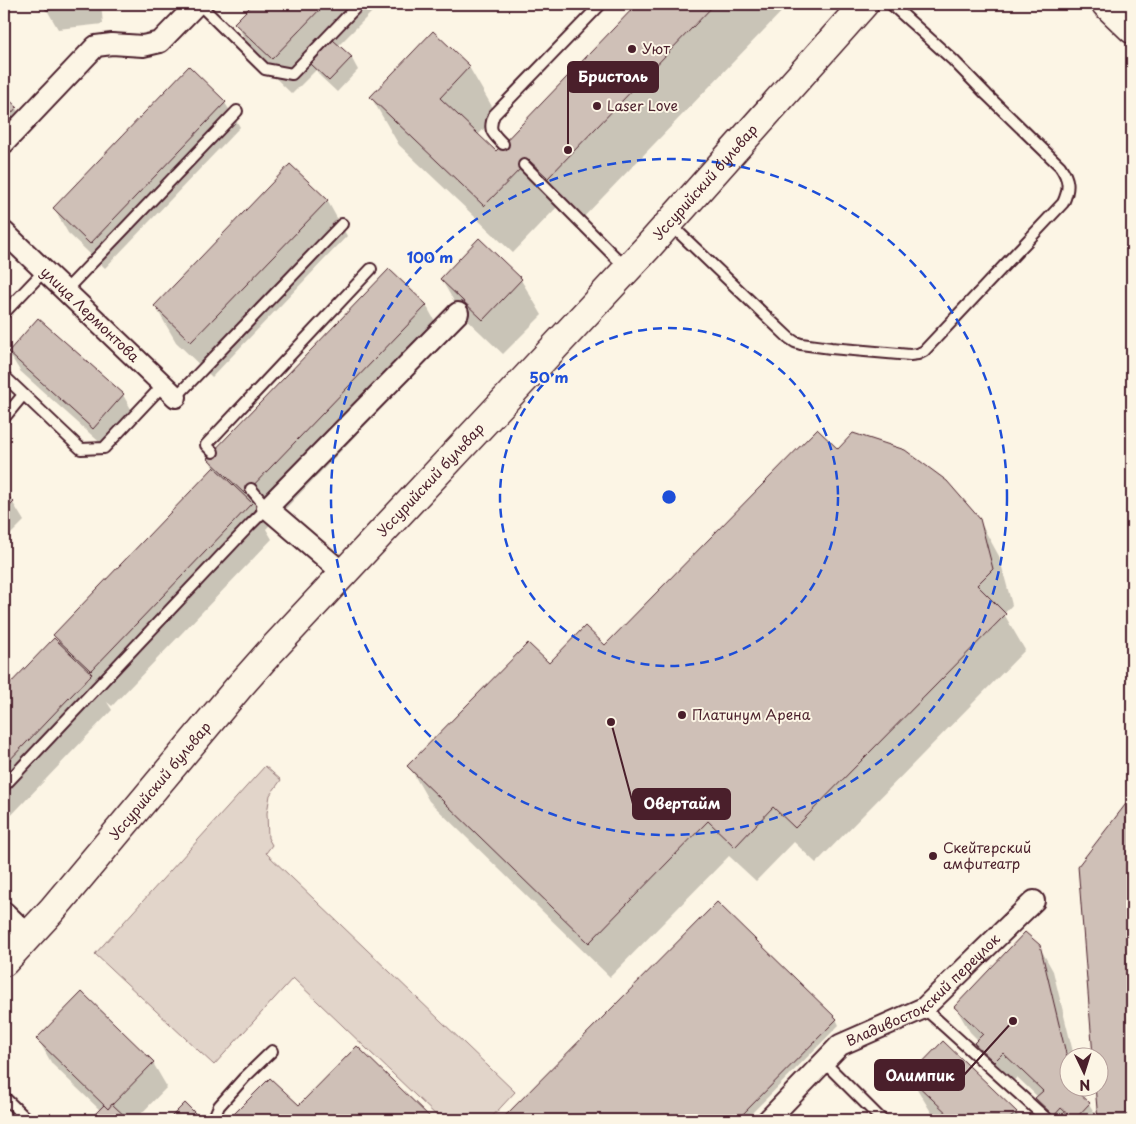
<svg xmlns="http://www.w3.org/2000/svg" width="1136" height="1124" viewBox="0 0 1136 1124" font-family="'Playpen Sans',sans-serif">
  <style>
    .green { fill: #e2d5ca; stroke: #967a7a }
    .shadow { fill: #0003 }
    .building { fill: #cfc0b7; stroke: #4a1f2b }
    .lines { fill: none; stroke-linecap: round; stroke-linejoin: round }
    .lane-casing { stroke: #4a1f2b; stroke-width: 14 }
    .street-casing { stroke: #4a1f2b; stroke-width: 24 }
    .secondary-casing { stroke: #4a1f2b; stroke-width: 31 }
    .lane { stroke: #fcf5e5; stroke-width: 10 }
    .street { stroke: #fcf5e5; stroke-width: 20 }
    .secondary { stroke: #fcf5e5; stroke-width: 28 }
    .ring { fill: none; stroke: #1d4ed8; stroke-width: 2.5; stroke-dasharray: 9 6 }
    .poi-dot { fill: #4a1f2b; stroke: #fcf5e5; stroke-width: 2 }
    .labels { text-anchor: middle; stroke-width: 4; stroke-linejoin: round; paint-order: stroke }
    .poi-label { font-size: 14px; fill: #4a1f2b; stroke: #fcf5e5; text-anchor: start }
    .street-label { font-size: 14px; fill: #4a1f2b; stroke: #fcf5e5 }
    .centre { fill: #1d4ed8; stroke: #fcf5e5; stroke-width: 2.5 }
    .ring-label { font-size: 15px; text-anchor: middle; font-weight: bold; fill: #1d4ed8; stroke: #fcf5e5; stroke-width: 4; stroke-linejoin: round; paint-order: stroke }
    .leader { fill: none; stroke: #4a1f2b; stroke-width: 2 }
    .callout-dot { fill: #4a1f2b; stroke: #fcf5e5; stroke-width: 2 }
    .callout { fill: #4a1f2b; stroke: #4a1f2b; stroke-width: 2 }
    .callout-label { font-size: 15px; text-anchor: middle; font-weight: bold; fill: #fff }
  </style>
  <rect width="100%" height="100%" fill="#fcf5e5"/>
  <filter id="ink" filterUnits="userSpaceOnUse"><feTurbulence type="fractalNoise" baseFrequency=".02" numOctaves="2"/><feDisplacementMap in="SourceGraphic" scale="10" xChannelSelector="R" yChannelSelector="G"/><feConvolveMatrix kernelMatrix="1 2 1 2 8 2 1 2 1" color-interpolation-filters="sRGB"/></filter>
  <g filter="url(#ink)">
    <path class="green" d="M265 766 281 780 270 795 267 813 268 838 272 845 266 853 515 1092 489 1120H441L293 978 214 1065 95 954Z"/>
    <g class="shadow">
      <path d="M47 4H101L103 24 58 29 47 10Z"/>
      <path d="M255 4H380L338 46 351 57 358 70 337 92 320 76 316 70 292 94 256 59 236 23Z"/>
      <path d="M639 4H789L576 225 557 207 513 253 399 145 371 97 433 33 469 67 497 115 478 135 496 153Z"/>
      <path d="M4 97 16 108 27 127 4 152Z"/>
      <path d="M225 103 240 127 105 268 68 233 54 208Z"/>
      <path d="M327 200 347 236 212 377 176 342 155 306Z"/>
      <path d="M441 279 521 280 542 315 503 354 462 315Z"/>
      <path d="M4 289 11 301 4 309Z"/>
      <path d="M426 305 446 341 266 529 272 539 112 706 107 702 112 710 4 823V692L54 640 60 644 55 635 214 469 209 459Z"/>
      <path d="M38 320 123 395 134 414 105 447 20 371 9 353Z"/>
      <path d="M838 451 979 520 999 556 1012 605 1004 614 1025 650 816 863 794 842 756 881 729 856 610 977 429 801 409 766 549 665 605 647Z"/>
      <path d="M4 494 13 503 24 521 4 541Z"/>
      <path d="M1132 798V1120H1099L1096 1086H1098V1056H1094L1080 867Z"/>
      <path d="M717 904 836 1019 839 1025 745 1120H502Z"/>
      <path d="M1039 946 1053 971 1074 1056H1068V1086H1082L1085 1100 1089 1104 1099 1120H1049L1037 1098 1038 1097 1017 1077 1009 1086 990 1068 976 1043 978 1040 970 1032 956 1008Z"/>
      <path d="M38 1039 153 1063 167 1087 135 1120H95L94 1117 100 1110 52 1064Z"/>
      <path d="M357 1048 431 1120H230L270 1080 299 1107Z"/>
      <path d="M910 1077 1016 1113 1020 1120H939L931 1112Z"/>
    </g>
    <g class="building">
      <path d="M45 4H93V6L46 10Z"/>
      <path d="M253 4H325L272 59 234 23Z"/>
      <path d="M637 4H715L548 178 529 160 484 206 370 97 433 31 470 66 440 98 496 151Z"/>
      <path d="M333 40 352 57 329 81 311 64Z"/>
      <path d="M189 66 226 102 90 244 53 208Z"/>
      <path d="M4 95 17 107 4 122Z"/>
      <path d="M290 164 328 200 191 342 154 306Z"/>
      <path d="M479 238 522 279 483 320 440 279Z"/>
      <path d="M389 269 427 305 245 494 207 458Z"/>
      <path d="M38 318 124 394 93 429 8 352Z"/>
      <path d="M817 429 838 449 853 433 905 450 947 481 980 519 993 569 977 585 1006 614 795 828 773 807 735 847 708 821 589 943 407 766 528 643 549 663 585 626 605 645Z"/>
      <path d="M214 467 252 503 91 671 53 635Z"/>
      <path d="M4 492 14 502 4 512Z"/>
      <path d="M54 638 92 674 4 766V690Z"/>
      <path d="M1132 796V1120H1098L1095 1086H1098V1056H1093L1078 866Z"/>
      <path d="M717 902 837 1019 737 1120H501Z"/>
      <path d="M1025 932 1040 945 1068 1062V1086H1075V1089L1090 1103 1074 1120 1061 1108 1054 1116 1035 1098 1043 1091 1003 1053 994 1062 974 1043 983 1034 954 1007Z"/>
      <path d="M82 992 154 1062 108 1109 36 1039Z"/>
      <path d="M943 1041 1017 1112 1008 1120H954L909 1077H908Z"/>
      <path d="M357 1046 433 1120H228L270 1078 299 1105Z"/>
      <path d="M185 1103 201 1119 199 1120H168Z"/>
      <path d="M112 1104 129 1120H96L92 1117 104 1105 108 1109Z"/>
    </g>
    <g class="lines">
      <defs>
        <g id="lane">
          <path d="M199 4 265 69 292 74 359 4"/>
          <path d="M503 144C492 133 488 130 494 115L601 4"/>
          <path d="M524 165 627 269"/>
          <path d="M670 224 770 320 789 338 795 342 801 344 831 348 910 355 918 354 924 351 1063 203C1070 188 1069 179 1060 166L987 95 953 60 891 4"/>
          <path d="M65 291 237 111"/>
          <path d="M4 313 44 271"/>
          <path d="M4 376 81 449 104 448 163 385"/>
          <path d="M176 397 342 224"/>
          <path d="M4 418 23 395"/>
          <path d="M213 452 206 445 371 269"/>
          <path d="M4 786 250 525 267 508 251 489"/>
          <path d="M924 1008 1048 1120"/>
          <path d="M824 1062 882 1120"/>
          <path d="M4 1097 28 1120"/>
          <path d="M213 1120 219 1106 244 1078 272 1051"/>
        </g>
        <g id="street">
          <path d="M4 143 96 46 112 44 143 46 160 42 197 4"/>
          <path id="s1" d="M4 232 176 397"/>
          <path d="M343 573 267 508 458 313"/>
          <path d="M4 912 29 936"/>
          <path id="s2" d="M768 1120 840 1045 924 1008 1034 901"/>
        </g>
        <g id="secondary">
          <path d="M1106 4 1132 29"/>
          <path id="s3" d="M4 962 53 909 238 688 269 653 647 248 864 4"/>
        </g>
      </defs>
      <use href="#lane" class="lane-casing"/>
      <use href="#street" class="street-casing"/>
      <use href="#secondary" class="secondary-casing"/>
      <use href="#lane" class="lane"/>
      <use href="#street" class="street"/>
      <use href="#secondary" class="secondary"/>
    </g>
  </g>
  <g class="ring">
    <circle cx="669" cy="497" r="169"/>
    <circle cx="669" cy="497" r="338"/>
  </g>
  <g class="poi-dot">
    <circle cx="632" cy="49" r="5"/>
    <circle cx="597" cy="106" r="5"/>
    <circle cx="682" cy="715" r="5"/>
    <circle cx="933" cy="856" r="5"/>
  </g>
  <g class="labels">
    <g class="poi-label">
      <text x="642" y="54">Уют</text>
      <text x="607" y="111">Laser Love</text>
      <text x="692" y="720">Платинум Арена</text>
      <text x="943" y="853">Скейтерский<tspan x="943" dy="16">амфитеатр</tspan></text>
    </g>
    <g class="street-label">
      <text dy="5" stroke="none"><textPath href="#s3" startOffset="1049">Уссурийский бульвар</textPath></text>
      <text dy="5" stroke="none"><textPath href="#s1" startOffset="119">улица Лермонтова</textPath></text>
      <text dy="5" stroke="none"><textPath href="#s3" startOffset="644">Уссурийский бульвар</textPath></text>
      <text dy="5" stroke="none"><textPath href="#s3" startOffset="239">Уссурийский бульвар</textPath></text>
      <text dy="5" stroke="none"><textPath href="#s2" startOffset="205">Владивостокский переулок</textPath></text>
    </g>
  </g>
  <circle cx="669" cy="497" r="8" class="centre"/>
  <g class="ring-label">
    <text x="430" y="263">100 m</text>
    <text x="549" y="383">50 m</text>
  </g>
  <path class="leader" d="M568 150L568 77M611 722L633 804M1013 1021L964 1075"/>
  <g class="callout-dot">
    <circle cx="568" cy="150" r="5"/>
    <circle cx="611" cy="722" r="5"/>
    <circle cx="1013" cy="1021" r="5"/>
  </g>
  <g class="callout">
    <rect x="568" y="62" width="90" height="30" rx="5"/>
    <rect x="633" y="789" width="97" height="30" rx="5"/>
    <rect x="875" y="1060" width="89" height="30" rx="5"/>
  </g>
  <g class="callout-label">
    <text x="613" y="82">Бристоль</text>
    <text x="682" y="809">Овертайм</text>
    <text x="920" y="1081">Олимпик</text>
  </g>
  <rect width="1136" height="1124" fill="none" stroke="#fcf5e5" stroke-width="20"/>
  <rect x="10" y="10" width="1116" height="1104" fill="none" stroke="#4a1f2b" stroke-width="2" filter="url(#ink)"/>
  <g transform="translate(1084 1072) rotate(176)"><circle r="24" fill="#fcf5e5" stroke="#b59f9b"/>
  <path d="M0-4L9 19L0 12L-9 19Z" fill="#4a1f2b"/>
  <text y="-8" font-size="14" font-weight="bold" text-anchor="middle" fill="#4a1f2b">N</text>
  </g>
</svg>
